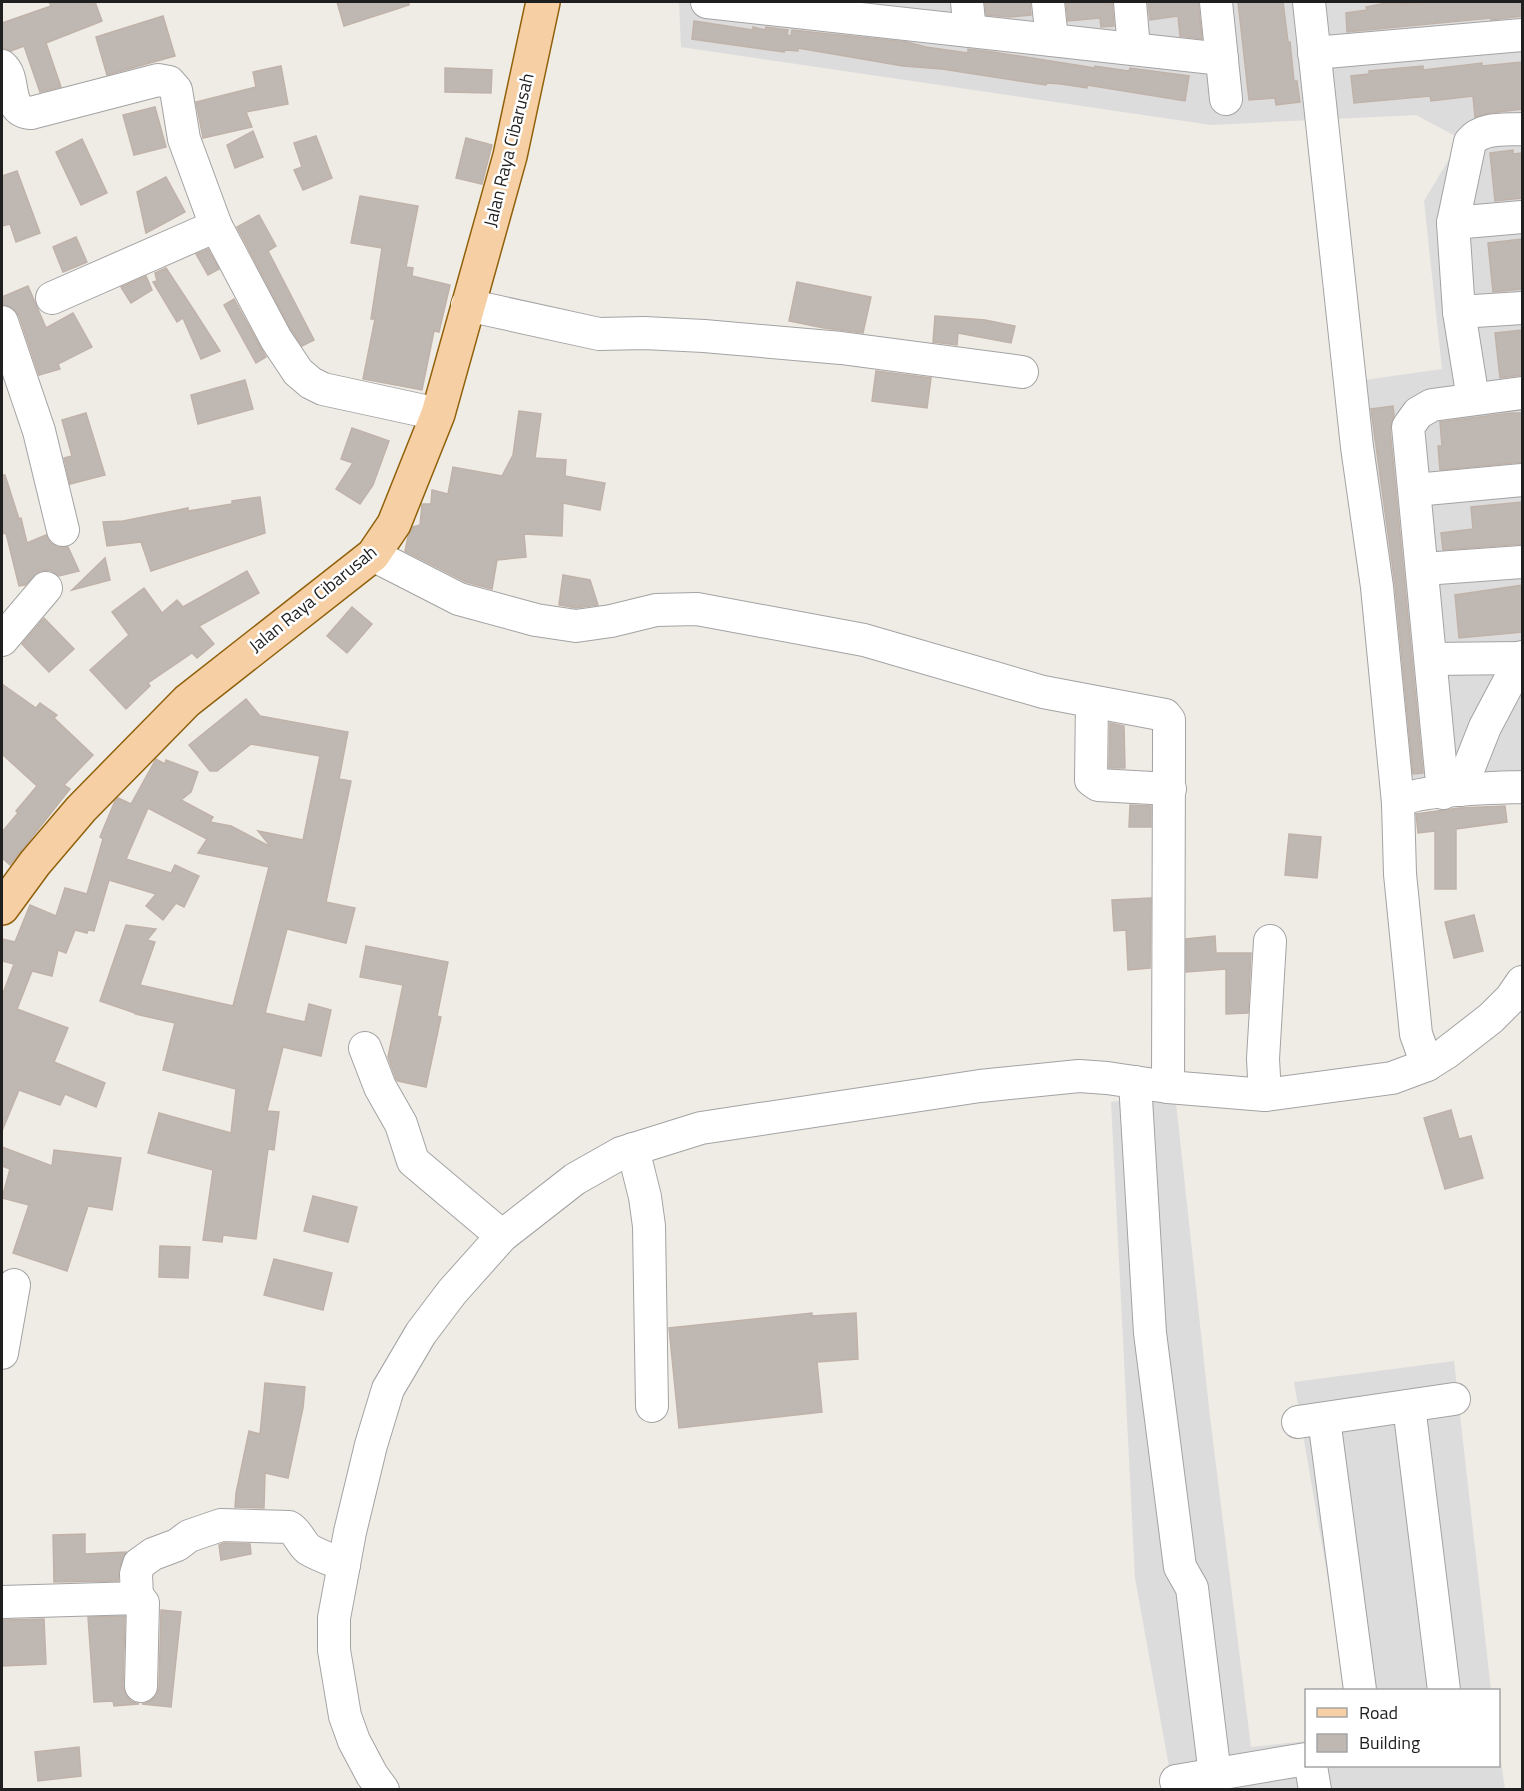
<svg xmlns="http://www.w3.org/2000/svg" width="1524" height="1791" viewBox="0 0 1524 1791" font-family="'Titillium Web',sans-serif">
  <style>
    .residential { fill: #dddcdc }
    .building { fill: #bfb8b2; stroke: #c0b2a9; stroke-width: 1.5 }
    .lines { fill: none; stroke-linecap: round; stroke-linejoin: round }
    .minor-casing { stroke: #a3a3a3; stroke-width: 34 }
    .major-casing { stroke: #90600a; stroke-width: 36 }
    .minor { stroke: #fff; stroke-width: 32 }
    .major { stroke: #f6d0a4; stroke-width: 33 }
    .labels { text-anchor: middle; stroke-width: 5; stroke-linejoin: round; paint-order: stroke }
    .street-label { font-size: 18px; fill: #1f1f1f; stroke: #fff }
  </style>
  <rect width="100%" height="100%" fill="#efece6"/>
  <g class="residential">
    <path d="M679 2H1522V783L1406 787 1343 383 1442 369 1424 201 1461 139 1416 115 1211 125 681 47Z"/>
    <path d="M1175 1093 1210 1417 1251 1747 1306 1741V1766H1498L1499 1748 1505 1789H1173L1135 1578 1111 1102Z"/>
    <path d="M1454 1361 1491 1690H1347L1294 1382Z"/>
  </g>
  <g class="building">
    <path d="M49 2H95L102 21 46 43 61 87 40 92 24 46 11 51 2 48V23L51 6Z"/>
    <path d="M337 2H409V5L344 26Z"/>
    <path d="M985 2H1030L1031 15 1010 17 986 15Z"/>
    <path d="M1066 2H1112L1114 26 1101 27 1100 18 1068 21Z"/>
    <path d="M1148 2H1198L1202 39 1180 36 1178 16 1150 20Z"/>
    <path d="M1238 2H1283L1288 42H1290L1294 81H1297L1300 102 1276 105 1275 98 1249 100Z"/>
    <path d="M1400 2V4L1423 2H1522V16L1491 20V18L1347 32 1346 13 1367 10 1366 7 1381 4Z"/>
    <path d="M163 16 175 56 107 75 96 37Z"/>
    <path d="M694 21 753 30V27L765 30 766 27 788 30 787 35 791 36 792 30 907 42 926 47 968 53V49L993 52 1095 68V66L1129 71 1130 68 1189 76 1185 101 1087 85V88L1061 84 1047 83 1046 85 942 69 903 66 798 48V51L785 50 784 52 692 39Z"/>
    <path d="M1522 62V109L1490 113 1475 117 1473 96 1431 101 1430 96 1354 103 1351 76 1369 74V71L1423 66V70L1482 63V66Z"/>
    <path d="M281 66 288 104 246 112 252 127 203 138 196 102 256 87 253 72Z"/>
    <path d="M445 68 492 70 491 93 445 92Z"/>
    <path d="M155 107 166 147 134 155 123 115Z"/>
    <path d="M253 131 263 157 235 168 227 145Z"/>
    <path d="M316 136 332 178 303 190 294 170 302 167 294 143Z"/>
    <path d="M466 138 492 145 482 184 456 178Z"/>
    <path d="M82 139 107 193 81 205 56 152Z"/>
    <path d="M1513 150V154L1522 153V198L1495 201 1490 153Z"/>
    <path d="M17 171 40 233 16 242 10 224 2 226V176Z"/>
    <path d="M166 177 185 212 146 233 137 192Z"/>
    <path d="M360 196 418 206 406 267 413 268 412 276 450 285 439 332 434 331 422 390 363 379 375 319H371L382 248 351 243Z"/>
    <path d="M259 215 276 246 268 251 314 340 302 346 291 330 237 227Z"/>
    <path d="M76 237 87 262 63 272 53 247Z"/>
    <path d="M1522 239V289L1493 292 1488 243Z"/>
    <path d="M208 249 219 269 208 275 196 254Z"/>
    <path d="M166 268 195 312 220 351 201 359 183 318 177 322 153 282 157 281 155 273Z"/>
    <path d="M146 276 152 290 131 303 121 287Z"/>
    <path d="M797 282 871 297 863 333 824 328 789 321Z"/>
    <path d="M28 286 46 328 73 313 92 347 58 364 60 369 39 375 19 316 13 308 2 305V297Z"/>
    <path d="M234 299 266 357 256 363 224 305Z"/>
    <path d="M935 316 985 320 1015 326 1011 343 958 333 957 345 933 342Z"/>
    <path d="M1522 330V375L1500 378 1495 333Z"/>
    <path d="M876 371 931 378 927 408 872 401Z"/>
    <path d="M245 380 253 409 198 424 191 395Z"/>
    <path d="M1393 406 1394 415 1390 429 1423 773 1413 774 1395 585 1371 409Z"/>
    <path d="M519 411 541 414 535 458 566 460 565 476 605 483 600 510 563 503 562 536 524 534 526 557 497 560 492 589 466 582 405 551 408 537 413 527 420 525 422 504H431L432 490 448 494 453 467 502 476 513 455Z"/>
    <path d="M86 413 105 475 70 484 64 458 72 456 62 420Z"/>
    <path d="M1511 413H1522V462L1440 470 1438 446H1442L1440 422Z"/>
    <path d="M352 428 389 441 373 485 360 504 336 489 353 463 341 459Z"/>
    <path d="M2 475H5L19 519 21 518 27 543 46 535 50 542 57 547H68L79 571 59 576 50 570 40 571 25 585 19 586 6 533 2 534Z"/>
    <path d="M260 497 265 533 151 571 141 542 107 546 103 522 123 521 188 508V511L232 504V501Z"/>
    <path d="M1522 502V544L1443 550 1441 533 1473 529 1471 507Z"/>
    <path d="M105 558 110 580 72 590Z"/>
    <path d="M247 571 259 593 199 626 214 644 197 658 192 653 148 683 150 686 126 709 90 670 129 635 112 612 144 588 162 613 177 600 183 607Z"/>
    <path d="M563 575 590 580 598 605 576 608 559 605Z"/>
    <path d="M1522 585V632L1459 638 1455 595Z"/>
    <path d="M352 607 372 624 347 653 327 636Z"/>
    <path d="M44 618 74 649 49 672 22 644Z"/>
    <path d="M2 684 36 708 40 703 57 715 54 718 93 755 64 785 70 789 10 865 2 858V832L18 813 16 811 37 786 2 754Z"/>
    <path d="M246 699 260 716 348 732 339 779 351 781 326 902 355 908 346 943 287 929 265 1013 305 1022 309 1004 331 1010 321 1056 283 1047 267 1111 279 1112 274 1150 268 1149 256 1239 223 1235 222 1242 203 1240 213 1170 148 1153 159 1113 231 1133 236 1089 163 1070 175 1023 135 1014V1013L100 1001 126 925 156 929 147 940 155 942 140 985 233 1006 269 867 198 853 207 839 148 808 126 859 171 873 175 865 199 876 184 907 176 903 163 920 146 906 156 894 109 880 94 931 88 930 87 933 75 930 66 953 58 950 52 976 32 971 17 1009 68 1028 54 1062 105 1083 96 1107 65 1094 60 1105 19 1090 2 1131V996L14 964 2 961V939L15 942 30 905 56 916 65 888 87 894 103 839 100 837 115 801 118 798 131 804 156 759 165 764 166 760 198 772 191 792 181 800 213 817 210 822 231 826 271 847 258 831 303 840 320 756 251 744 217 771H210L189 745Z"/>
    <path d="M1110 723 1124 726 1125 768H1109Z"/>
    <path d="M1130 805 1151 806V827H1129Z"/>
    <path d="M1505 806 1507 822 1456 829V889H1435V831L1418 833 1416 814 1459 808Z"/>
    <path d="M1289 834 1321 837 1317 878 1285 875Z"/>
    <path d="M1151 898 1150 968 1128 970 1126 930 1114 931 1112 900Z"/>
    <path d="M1474 915 1483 951 1454 958 1445 922Z"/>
    <path d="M1215 936 1216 953H1251L1248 1013 1226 1014V969L1186 972V939Z"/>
    <path d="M366 946 448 962 437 1016 441 1017 426 1087 398 1081 396 1079 388 1057 403 985 360 977Z"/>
    <path d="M1451 1110 1459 1139 1471 1136 1483 1178 1445 1189 1424 1118Z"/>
    <path d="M2 1147 52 1166 54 1150 121 1158 112 1210 88 1206 67 1271 13 1253 29 1205 2 1198 10 1169 2 1166Z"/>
    <path d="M313 1196 357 1207 348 1242 304 1231Z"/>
    <path d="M160 1246 190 1247 188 1278 159 1277Z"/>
    <path d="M274 1259 332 1273 323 1310 264 1295Z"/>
    <path d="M812 1313V1316L856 1313 858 1359 817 1362 822 1412 679 1428 669 1328Z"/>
    <path d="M265 1383 305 1387 303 1408 288 1478 265 1473 264 1508 235 1507 236 1493 249 1431 260 1434Z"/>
    <path d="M85 1534V1554L126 1552 119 1569 118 1581 54 1582 53 1535Z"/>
    <path d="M224 1543 250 1544 251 1554 221 1560 219 1545Z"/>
    <path d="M161 1610 181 1612 171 1707 142 1704 150 1701 156 1696 159 1687Z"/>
    <path d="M125 1616 123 1686 126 1695 131 1701 139 1704 114 1706 113 1701 94 1702 88 1617Z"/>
    <path d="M44 1619 46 1664 2 1666V1620Z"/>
    <path d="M79 1747 81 1776 38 1781 35 1752Z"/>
  </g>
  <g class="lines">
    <defs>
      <g id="minor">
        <path d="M707 2 1222 59"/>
        <path d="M967 2 970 31"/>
        <path d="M1048 2 1052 40"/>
        <path d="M1130 2 1134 49"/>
        <path d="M1216 2 1226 99"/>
        <path d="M1309 2 1357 447 1377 587 1398 803"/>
        <path d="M1314 53 1522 35"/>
        <path d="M2 66C17 79 4 111 31 113L158 80 169 82 176 90 184 139 216 226 276 339 298 372 311 383 323 389 438 414"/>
        <path d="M1453 223 1522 217"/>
        <path d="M52 298 216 226"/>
        <path d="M467 305 599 334 644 333 704 336 841 348 1022 372"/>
        <path d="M1459 312 1522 308"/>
        <path d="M2 322 39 431 63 530"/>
        <path d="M1473 399 1459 312 1453 223 1470 142C1482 127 1504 130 1522 129"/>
        <path d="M1415 490 1522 480"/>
        <path d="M373 555 459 599 536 620 576 626 611 621 656 610 697 609 864 640 1043 692 1165 715 1169 720V751L1168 1087"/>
        <path d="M1423 569 1522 562"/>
        <path d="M2 640 46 588"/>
        <path d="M1431 659 1521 658"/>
        <path d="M1092 702 1091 780 1098 785 1170 789"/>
        <path d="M1460 790 1485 727 1522 657"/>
        <path d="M1443 793 1408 427 1418 413 1432 405 1522 393"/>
        <path d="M365 1048 380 1087 401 1124 413 1161 502 1236"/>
        <path d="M1427 1065 1416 1034 1400 874 1398 803C1414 789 1498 788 1522 787"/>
        <path d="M1135 1082 1150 1333 1180 1567 1192 1588 1215 1775"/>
        <path d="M1265 1095 1263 1059 1270 941"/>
        <path d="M633 1149 645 1197 649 1226 652 1406"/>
        <path d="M2 1353 14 1285"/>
        <path d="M1409 1406 1444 1690"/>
        <path d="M1324 1419 1360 1690"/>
        <path d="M1298 1422 1454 1399"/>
        <path d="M137 1597 136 1574 139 1564 153 1554 177 1545 189 1536 221 1525 289 1527C298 1532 300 1542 308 1549 319 1556 333 1560 344 1565"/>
        <path d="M2 1602 139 1598 143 1603 141 1686"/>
        <path d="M1311 1766 1315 1790"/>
        <path d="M1176 1781 1306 1759"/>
        <path d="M383 1790 372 1775 354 1741 345 1716 334 1650V1618L350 1532 371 1445 388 1389 421 1333 452 1292 502 1236 575 1179 621 1153 701 1128 980 1086 1079 1076 1107 1078 1168 1087 1265 1095 1392 1078 1427 1065 1446 1053 1491 1018 1511 998 1522 982"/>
      </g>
      <path id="major" d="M2 908 35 863 81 809 187 701 373 555 394 524 438 414 510 156 543 2"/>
    </defs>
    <use href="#minor" class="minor-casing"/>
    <use href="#major" class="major-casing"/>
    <use href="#minor" class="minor"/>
    <use href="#major" class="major"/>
  </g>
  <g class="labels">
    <g class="street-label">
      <text transform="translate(509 150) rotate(-76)" y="6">Jalan Raya Cibarusah</text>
      <text transform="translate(313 599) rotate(-39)" y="6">Jalan Raya Cibarusah</text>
    </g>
  </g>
  <rect width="1524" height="1791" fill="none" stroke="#1f1f1f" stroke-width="6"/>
  <rect x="1305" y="1689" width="195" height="78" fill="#ffffff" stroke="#a5a5a5" stroke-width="1.5"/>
  <rect x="1317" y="1708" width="30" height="9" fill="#f6d0a4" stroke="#a5a5a5" stroke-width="1.5"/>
  <text x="1359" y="1719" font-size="18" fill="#1f1f1f">Road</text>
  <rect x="1317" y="1734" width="30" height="18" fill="#bfb8b2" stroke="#a5a5a5" stroke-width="1.5"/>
  <text x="1359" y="1749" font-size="18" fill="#1f1f1f">Building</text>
</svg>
